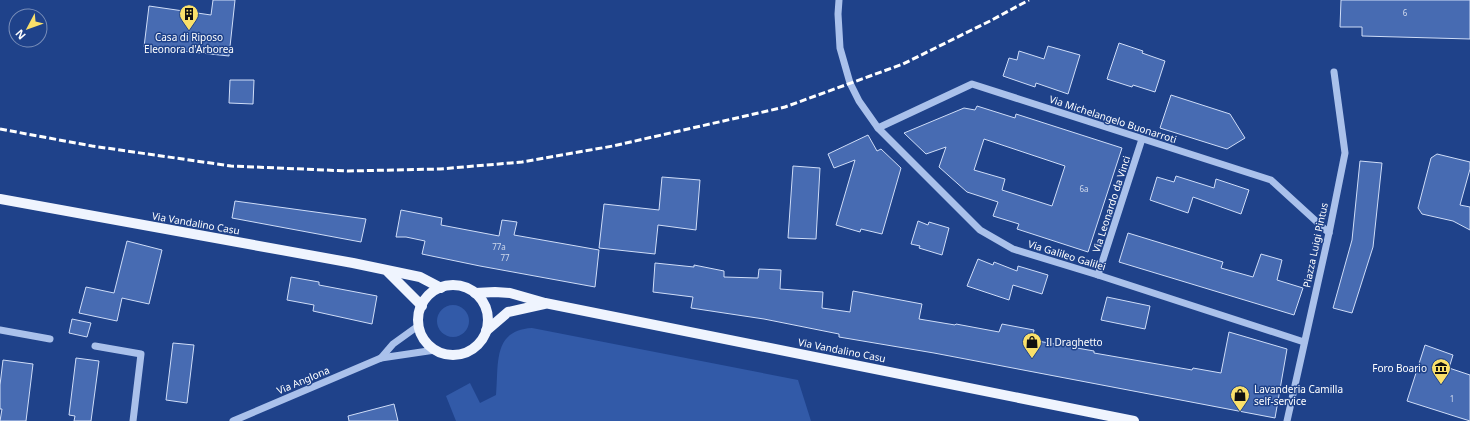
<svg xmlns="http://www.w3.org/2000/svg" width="1470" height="421" viewBox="0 0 1470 421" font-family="'Noto Sans',sans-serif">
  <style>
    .green { fill: #325aa8 }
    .building { fill: #476bb2; stroke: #cfddf8; fill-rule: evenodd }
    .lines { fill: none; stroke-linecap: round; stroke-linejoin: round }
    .minor { stroke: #aac1eb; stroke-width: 7 }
    .major { stroke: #eff4fe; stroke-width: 10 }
    .rail { stroke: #fff; stroke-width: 3; stroke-dasharray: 7 3; stroke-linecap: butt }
    .labels { text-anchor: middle; stroke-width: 3; stroke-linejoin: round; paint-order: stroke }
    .number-label { font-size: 8px; fill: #d1daec }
    .poi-label { font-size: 10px; fill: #fff; stroke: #1f428a; text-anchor: start }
    .street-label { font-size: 10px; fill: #fff; stroke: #1f428a }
  </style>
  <rect width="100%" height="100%" fill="#1f428a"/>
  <g class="green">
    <circle cx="453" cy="321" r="16"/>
    <path d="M532 328 798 380 811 421H456L446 396 470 383 480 403 496 395C499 365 492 330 532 328Z"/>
  </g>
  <g class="building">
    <path d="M213 0H235L229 56 144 47 149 6 211 15Z"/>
    <path d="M1341 0H1470V39L1362 36V27H1340Z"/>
    <path d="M1119 43 1143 51 1142 53 1165 61 1155 92 1133 85 1132 87 1107 79Z"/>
    <path d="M1048 46 1080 55 1068 94 1036 83 1035 87 1003 76 1009 58 1017 60 1019 51 1044 59Z"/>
    <path d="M230 80H254L253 104 229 103Z"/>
    <path d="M1171 95 1230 114 1245 138 1227 149 1160 128Z"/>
    <path d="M977 106 1015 118 1016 114 1122 148 1088 252 1017 229 1019 224 993 216 998 202 967 192 939 167 946 147 926 154 904 133 964 108 975 110ZM984 139 1065 166 1052 206 1002 190 1005 179 974 170Z"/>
    <path d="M868 135 877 151 881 149 901 168 882 234 861 229 860 232 836 225 855 160 834 168 828 154Z"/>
    <path d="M1437 154 1470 162V169L1460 205 1470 207V230L1453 221 1422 214 1418 208 1431 158Z"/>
    <path d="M1360 161 1382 163 1373 247 1352 313 1333 308 1352 240Z"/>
    <path d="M793 166 820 168 816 239 788 238Z"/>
    <path d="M1176 176 1214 188 1216 179 1249 190 1241 214 1193 197 1188 213 1150 200 1157 177 1174 182Z"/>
    <path d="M662 177 700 180 696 230 658 225 655 254 599 248 604 204 659 210Z"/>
    <path d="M235 201 366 219 361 242 232 218Z"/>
    <path d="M401 210 442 218 441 225 499 236 502 220 517 222 514 235 599 250 595 287 480 266 422 254 425 241 406 237H396Z"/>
    <path d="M918 221 928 225 929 222 949 228 942 255 919 248 920 246 911 244Z"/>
    <path d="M1128 233 1223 262 1221 268 1253 277 1261 254 1282 260 1277 280 1303 288 1294 315 1119 262Z"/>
    <path d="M127 241 162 250 149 304 122 298 117 321 79 313 86 287 114 293Z"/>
    <path d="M978 259 993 265 994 262 1017 271 1018 266 1048 275 1042 294 1013 285 1009 300 967 286Z"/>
    <path d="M655 263 694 267V265L724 271V277L758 278 759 269 781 270 780 289 823 292 822 308 850 312 853 291 922 304 919 319 955 325 956 324 999 332 1002 324 1034 330 1032 340 1094 351V353L1192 370 1193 368 1221 373 1229 332 1287 349 1275 418 934 353 839 337V334L764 319 691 308 693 297 653 292Z"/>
    <path d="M291 277 319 282V285L377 296 372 324 313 311 314 305 287 300Z"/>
    <path d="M1107 297 1150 306 1145 329 1101 320Z"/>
    <path d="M72 319 91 323 87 337 69 333Z"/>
    <path d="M173 343 194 345 187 403 166 400Z"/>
    <path d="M1425 345 1453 355 1449 368 1470 375V421L1407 401Z"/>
    <path d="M76 358 99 361 91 421H74L75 416 69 415Z"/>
    <path d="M3 360 33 364 26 421H0L2 409H0V385Z"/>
    <path d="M394 404 398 421H349L348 416Z"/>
  </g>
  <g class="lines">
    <g class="minor">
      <path d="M839 0 838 14 840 48 850 83 859 101 878 128 980 230 1013 249 1098 275 1304 342"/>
      <path d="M878 128 972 84 1271 180 1329 233"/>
      <path d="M1098 275 1142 139"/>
      <path d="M0 330 50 339"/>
      <path d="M95 346 141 354 133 421"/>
      <path d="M381 358 393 344 418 326"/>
      <path d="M233 421 381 358 435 350"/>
      <path d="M1287 421 1329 233 1345 153 1334 72"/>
    </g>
    <g class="major">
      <path d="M0 199 353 263 420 277 441 288"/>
      <path d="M388 272 422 306"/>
      <circle cx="453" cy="320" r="35"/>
      <path d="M475 293 495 292 510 293 545 303 1134 421"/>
      <path d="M486 331 508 312 544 304"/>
    </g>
    <path class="rail" d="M0 129 92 146 231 166 348 171 440 169 522 162 613 146 785 107 903 64 990 21 1029 0"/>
  </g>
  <defs>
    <symbol id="building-pin" viewBox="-11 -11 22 30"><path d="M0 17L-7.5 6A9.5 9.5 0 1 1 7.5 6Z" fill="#fae06a" stroke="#1f428a"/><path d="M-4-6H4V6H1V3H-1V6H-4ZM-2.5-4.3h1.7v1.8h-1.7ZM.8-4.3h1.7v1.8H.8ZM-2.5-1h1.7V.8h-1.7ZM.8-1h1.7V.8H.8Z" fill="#111"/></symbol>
    <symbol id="shop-pin" viewBox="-11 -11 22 30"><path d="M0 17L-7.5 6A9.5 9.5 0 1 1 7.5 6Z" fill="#fae06a" stroke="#1f428a"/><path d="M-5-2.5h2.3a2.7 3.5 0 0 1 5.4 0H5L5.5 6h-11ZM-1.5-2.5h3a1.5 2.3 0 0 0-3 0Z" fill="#111"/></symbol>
    <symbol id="museum-pin" viewBox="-11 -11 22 30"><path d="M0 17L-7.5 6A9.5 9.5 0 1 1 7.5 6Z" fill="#fae06a" stroke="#1f428a"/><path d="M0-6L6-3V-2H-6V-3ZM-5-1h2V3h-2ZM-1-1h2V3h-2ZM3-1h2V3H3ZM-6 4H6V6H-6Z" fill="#111"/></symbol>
  </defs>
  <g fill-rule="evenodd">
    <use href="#building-pin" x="178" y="3" width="22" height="30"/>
    <use href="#shop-pin" x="1021" y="331" width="22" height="30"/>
    <use href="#museum-pin" x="1430" y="357" width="22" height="30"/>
    <use href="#shop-pin" x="1229" y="384" width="22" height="30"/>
  </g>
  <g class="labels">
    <g class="number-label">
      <text x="1405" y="16">6</text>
      <text x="1084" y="192">6a</text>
      <text x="499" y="250">77a</text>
      <text x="505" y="261">77</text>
      <text x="1452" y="402">1</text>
    </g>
    <g class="poi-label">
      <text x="189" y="41" text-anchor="middle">Casa di Riposo<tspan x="189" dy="12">Eleonora d'Arborea</tspan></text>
      <text x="1046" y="346">Il Draghetto</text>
      <text x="1427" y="372" text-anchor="end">Foro Boario</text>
      <text x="1254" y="393">Lavanderia Camilla<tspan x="1254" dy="12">self-service</tspan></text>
    </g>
    <g class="street-label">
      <text transform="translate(1113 119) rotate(18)" y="4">Via Michelangelo Buonarroti</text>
      <text transform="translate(1111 204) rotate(-72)" y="4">Via Leonardo da Vinci</text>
      <text transform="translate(196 223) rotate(10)" y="4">Via Vandalino Casu</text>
      <text transform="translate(1315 245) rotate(-78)" y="4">Piazza Luigi Pintus</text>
      <text transform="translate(1067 255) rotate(17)" y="4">Via Galileo Galilei</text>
      <text transform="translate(842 350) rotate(11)" y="4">Via Vandalino Casu</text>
      <text transform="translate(303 380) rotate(-23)" y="4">Via Anglona</text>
    </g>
  </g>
  <g transform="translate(28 28) rotate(229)"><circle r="19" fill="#1f428a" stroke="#798eb9"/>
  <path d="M0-3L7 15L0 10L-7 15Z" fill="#fae06a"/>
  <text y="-6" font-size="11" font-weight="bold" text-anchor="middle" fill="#ffffff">N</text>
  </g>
</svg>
